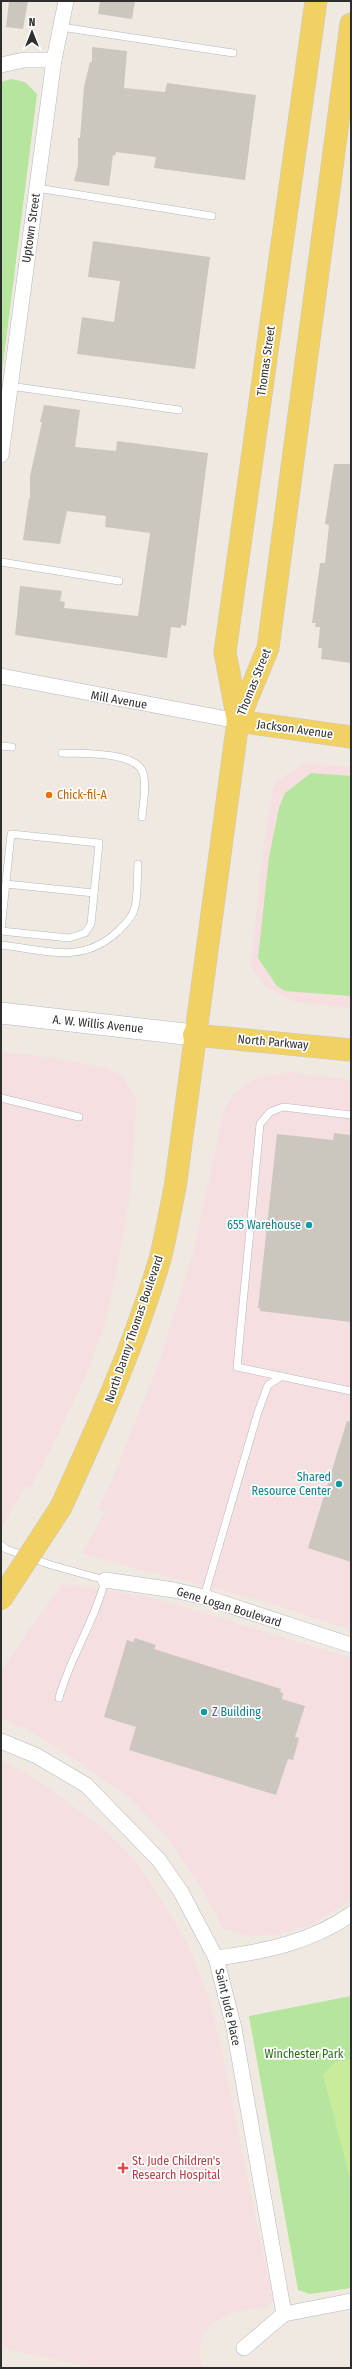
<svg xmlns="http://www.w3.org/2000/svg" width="352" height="2369" viewBox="0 0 352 2369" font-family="'Fira Sans Condensed',sans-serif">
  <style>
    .medical { fill: #f5dfe0 }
    .green { fill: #b6e59e }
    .pitch { fill: #c9ec9a }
    .building { fill: #cbc7bf }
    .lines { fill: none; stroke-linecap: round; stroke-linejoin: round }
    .service-casing { stroke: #b4b7c1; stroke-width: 8 }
    .minor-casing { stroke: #b4b7c1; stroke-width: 16 }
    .secondary-casing { stroke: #b4b7c1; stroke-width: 22 }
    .primary-casing { stroke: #c9c9c9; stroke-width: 23 }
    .service { stroke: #fff; stroke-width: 7 }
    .minor { stroke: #fff; stroke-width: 15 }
    .secondary { stroke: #fff; stroke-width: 21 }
    .primary { stroke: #f2d163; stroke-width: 22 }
    .primary-bridge-casing { stroke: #c9c9c9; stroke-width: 23; stroke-linecap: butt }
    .primary-bridge { stroke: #f2d163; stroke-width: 22 }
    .food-dot { fill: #e8710a; stroke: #fff; stroke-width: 1.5 }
    .culture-dot { fill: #0f9aa8; stroke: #fff; stroke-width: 1.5 }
    .health-dot { fill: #e0444e; stroke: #fff; stroke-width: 1.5 }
    .labels { text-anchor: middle; stroke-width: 3.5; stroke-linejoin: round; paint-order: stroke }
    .street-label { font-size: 12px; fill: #2e2e2e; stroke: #fff }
    .food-label { font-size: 12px; fill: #c56008; stroke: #fff; text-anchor: start }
    .culture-label { font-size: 12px; fill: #0d838f; stroke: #fff; text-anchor: end }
    .park-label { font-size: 12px; fill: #2c6e1b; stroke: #fff }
    .health-label { font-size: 12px; fill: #be3a42; stroke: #fff; text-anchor: start }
  </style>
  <rect width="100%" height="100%" fill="#efe9e1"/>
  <g class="medical">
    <path d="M307 763 351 767V1008L295 1002 267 988 251 966 263 850 273 787 284 776Z"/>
    <path d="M1 1052 53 1058 103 1067 121 1075 137 1101 129 1202 115 1279 104 1326 87 1373 56 1438 31 1487 25 1486 1 1529Z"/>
    <path d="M290 1072 351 1080V1630L249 1597 129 1567 82 1553 105 1512 98 1509 112 1480 160 1359 193 1253 224 1110 234 1093 259 1077Z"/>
    <path d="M62 1584 151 1597 351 1658V1900L311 1925 274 1935 250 1936 223 1928 197 1880 166 1836 130 1798 79 1762 28 1729 1 1719V1671Z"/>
    <path d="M1 1760 36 1779 105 1830 138 1864 186 1940 209 1997 223 2057 273 2302 264 2308 234 2312 213 2322 203 2335 199 2351 201 2362 206 2368H96L1 2348Z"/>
  </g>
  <g class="green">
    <path d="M11 79 25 82 37 94 1 380V82Z"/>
    <path d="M311 773 351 776V996L285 991 277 986 258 958 269 857 279 808 285 793Z"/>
    <path d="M351 1996V2288L310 2294 298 2290 249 2016Z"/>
  </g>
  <path class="pitch" d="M351 2059V2182L323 2075 335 2062Z"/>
  <g class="building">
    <path d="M9 1H28L23 29 6 27Z"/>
    <path d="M100 1H135L132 19 98 14Z"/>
    <path d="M92 47 127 51 124 88 165 92 167 83 256 95 245 180 154 168 156 157 116 152 115 156 113 155 109 186 74 181 78 165V138H80L84 87 90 62H92Z"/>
    <path d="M93 241 210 257 195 369 77 354 82 317 114 322 120 281 88 277Z"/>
    <path d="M44 405 80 410 75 447 116 451 117 441 208 453 186 626 181 625V628L171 627 167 658 15 635 20 586 62 591 60 601 65 602 64 608 138 616 150 533 105 527 106 516 67 511 60 544 23 540 29 498H30V476L42 422H40Z"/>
    <path d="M334 464H351V663L321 659 322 648H318L320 627H315L316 623H312L320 563H325L329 525 325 524Z"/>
    <path d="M334 1133 351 1135V1322L260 1311V1308H258L277 1134 333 1140Z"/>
    <path d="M347 1421 351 1422V1562L308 1548Z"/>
    <path d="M135 1638 156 1645 154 1649 281 1689 280 1692 283 1693 282 1699 305 1706 295 1737 299 1738 293 1760 288 1759 276 1795 129 1750 136 1727 104 1717 127 1640 133 1642Z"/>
  </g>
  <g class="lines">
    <defs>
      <g id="service">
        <path d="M61 27 233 53"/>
        <path d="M37 188 212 216"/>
        <path d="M10 386 179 410"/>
        <path d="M1 562 119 581"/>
        <path d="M1 746 12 747"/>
        <path d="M62 753C81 754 137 751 143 773 147 787 143 803 142 817"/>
        <path d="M6 884 94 893"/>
        <path d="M1 930 11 834 99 843 91 924 85 933 69 938 1 931"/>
        <path d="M1 945C45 950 81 965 117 932 124 925 133 917 135 907 138 894 137 878 138 864"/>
        <path d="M1 1098 79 1117"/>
        <path d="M351 1115 283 1107 270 1112 260 1124 237 1367 351 1391"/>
        <path d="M1 1545 6 1549 51 1565 105 1580C95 1621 70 1657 59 1698"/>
        <path d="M204 1597 258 1412 268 1385 282 1376"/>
      </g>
      <g id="minor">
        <path d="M1 65 24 60H54"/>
        <path d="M1 455 54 60 66 1"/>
        <path d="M1 676 238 721"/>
        <path d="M105 1580 174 1590 204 1597 351 1645"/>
        <path d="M1 1741 37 1756 86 1785 159 1860 181 1892 216 1958 234 2028 284 2314 244 2348"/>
        <path d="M216 1958C263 1952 312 1942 351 1914"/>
        <path d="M284 2314 351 2301"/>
      </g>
      <path id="secondary" d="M1 1013 194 1035"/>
      <g id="primary">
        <path d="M238 721 225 652 316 1"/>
        <path d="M238 721 351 737"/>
        <path d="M194 1035 351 1050"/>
        <path d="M61 1507C98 1426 135 1344 160 1259 166 1236 170 1211 175 1188L238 721 268 648 351 24"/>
      </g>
    </defs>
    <use href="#service" class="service-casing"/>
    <use href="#minor" class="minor-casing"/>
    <use href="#secondary" class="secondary-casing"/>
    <use href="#primary" class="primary-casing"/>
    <use href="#service" class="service"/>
    <use href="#minor" class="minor"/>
    <use href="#secondary" class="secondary"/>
    <use href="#primary" class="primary"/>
    <defs>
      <path id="primary-bridge" d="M1 1599 61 1507"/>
    </defs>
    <use href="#primary-bridge" class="primary-bridge-casing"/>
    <use href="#primary-bridge" class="primary-bridge"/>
  </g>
  <circle class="food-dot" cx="49" cy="795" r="4"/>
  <g class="culture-dot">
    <circle cx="309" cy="1225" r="4"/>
    <circle cx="339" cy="1484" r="4"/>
    <circle cx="204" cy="1712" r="4"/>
  </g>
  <path class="health-dot" d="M121 2162h4v4h4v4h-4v4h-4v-4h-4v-4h4z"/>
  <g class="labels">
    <g class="street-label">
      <text transform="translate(31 228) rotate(-82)" y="4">Uptown Street</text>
      <text transform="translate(266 361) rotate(-82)" y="4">Thomas Street</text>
      <text transform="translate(254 682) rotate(-68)" y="4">Thomas Street</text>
      <text transform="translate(119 700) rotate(10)" y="4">Mill Avenue</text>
      <text transform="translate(295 729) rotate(8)" y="4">Jackson Avenue</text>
      <text transform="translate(98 1024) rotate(6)" y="4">A. W. Willis Avenue</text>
      <text transform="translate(273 1042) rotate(5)" y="4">North Parkway</text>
      <text transform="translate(134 1329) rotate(-71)" y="4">North Danny Thomas Boulevard</text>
      <text transform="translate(229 1607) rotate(17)" y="4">Gene Logan Boulevard</text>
      <text transform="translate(228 2007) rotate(77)" y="4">Saint Jude Place</text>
    </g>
    <g class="food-label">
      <text x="57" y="799">Chick-fil-A</text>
    </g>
    <g class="culture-label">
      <text x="301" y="1229">655 Warehouse</text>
      <text x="331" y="1481">Shared<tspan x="331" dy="14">Resource Center</tspan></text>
      <text x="212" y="1716" text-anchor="start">Z Building</text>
    </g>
    <g class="park-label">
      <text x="304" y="2058">Winchester Park</text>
    </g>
    <g class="health-label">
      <text x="132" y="2165">St. Jude Children's<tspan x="132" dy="14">Research Hospital</tspan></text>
    </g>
  </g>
  <rect width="352" height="2369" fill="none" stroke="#2e2e2e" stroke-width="4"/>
  <g transform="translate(32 32)" stroke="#ffffff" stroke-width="3" paint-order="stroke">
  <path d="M0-3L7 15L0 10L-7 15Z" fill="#2e2e2e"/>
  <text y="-6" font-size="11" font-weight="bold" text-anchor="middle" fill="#2e2e2e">N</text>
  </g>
</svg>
